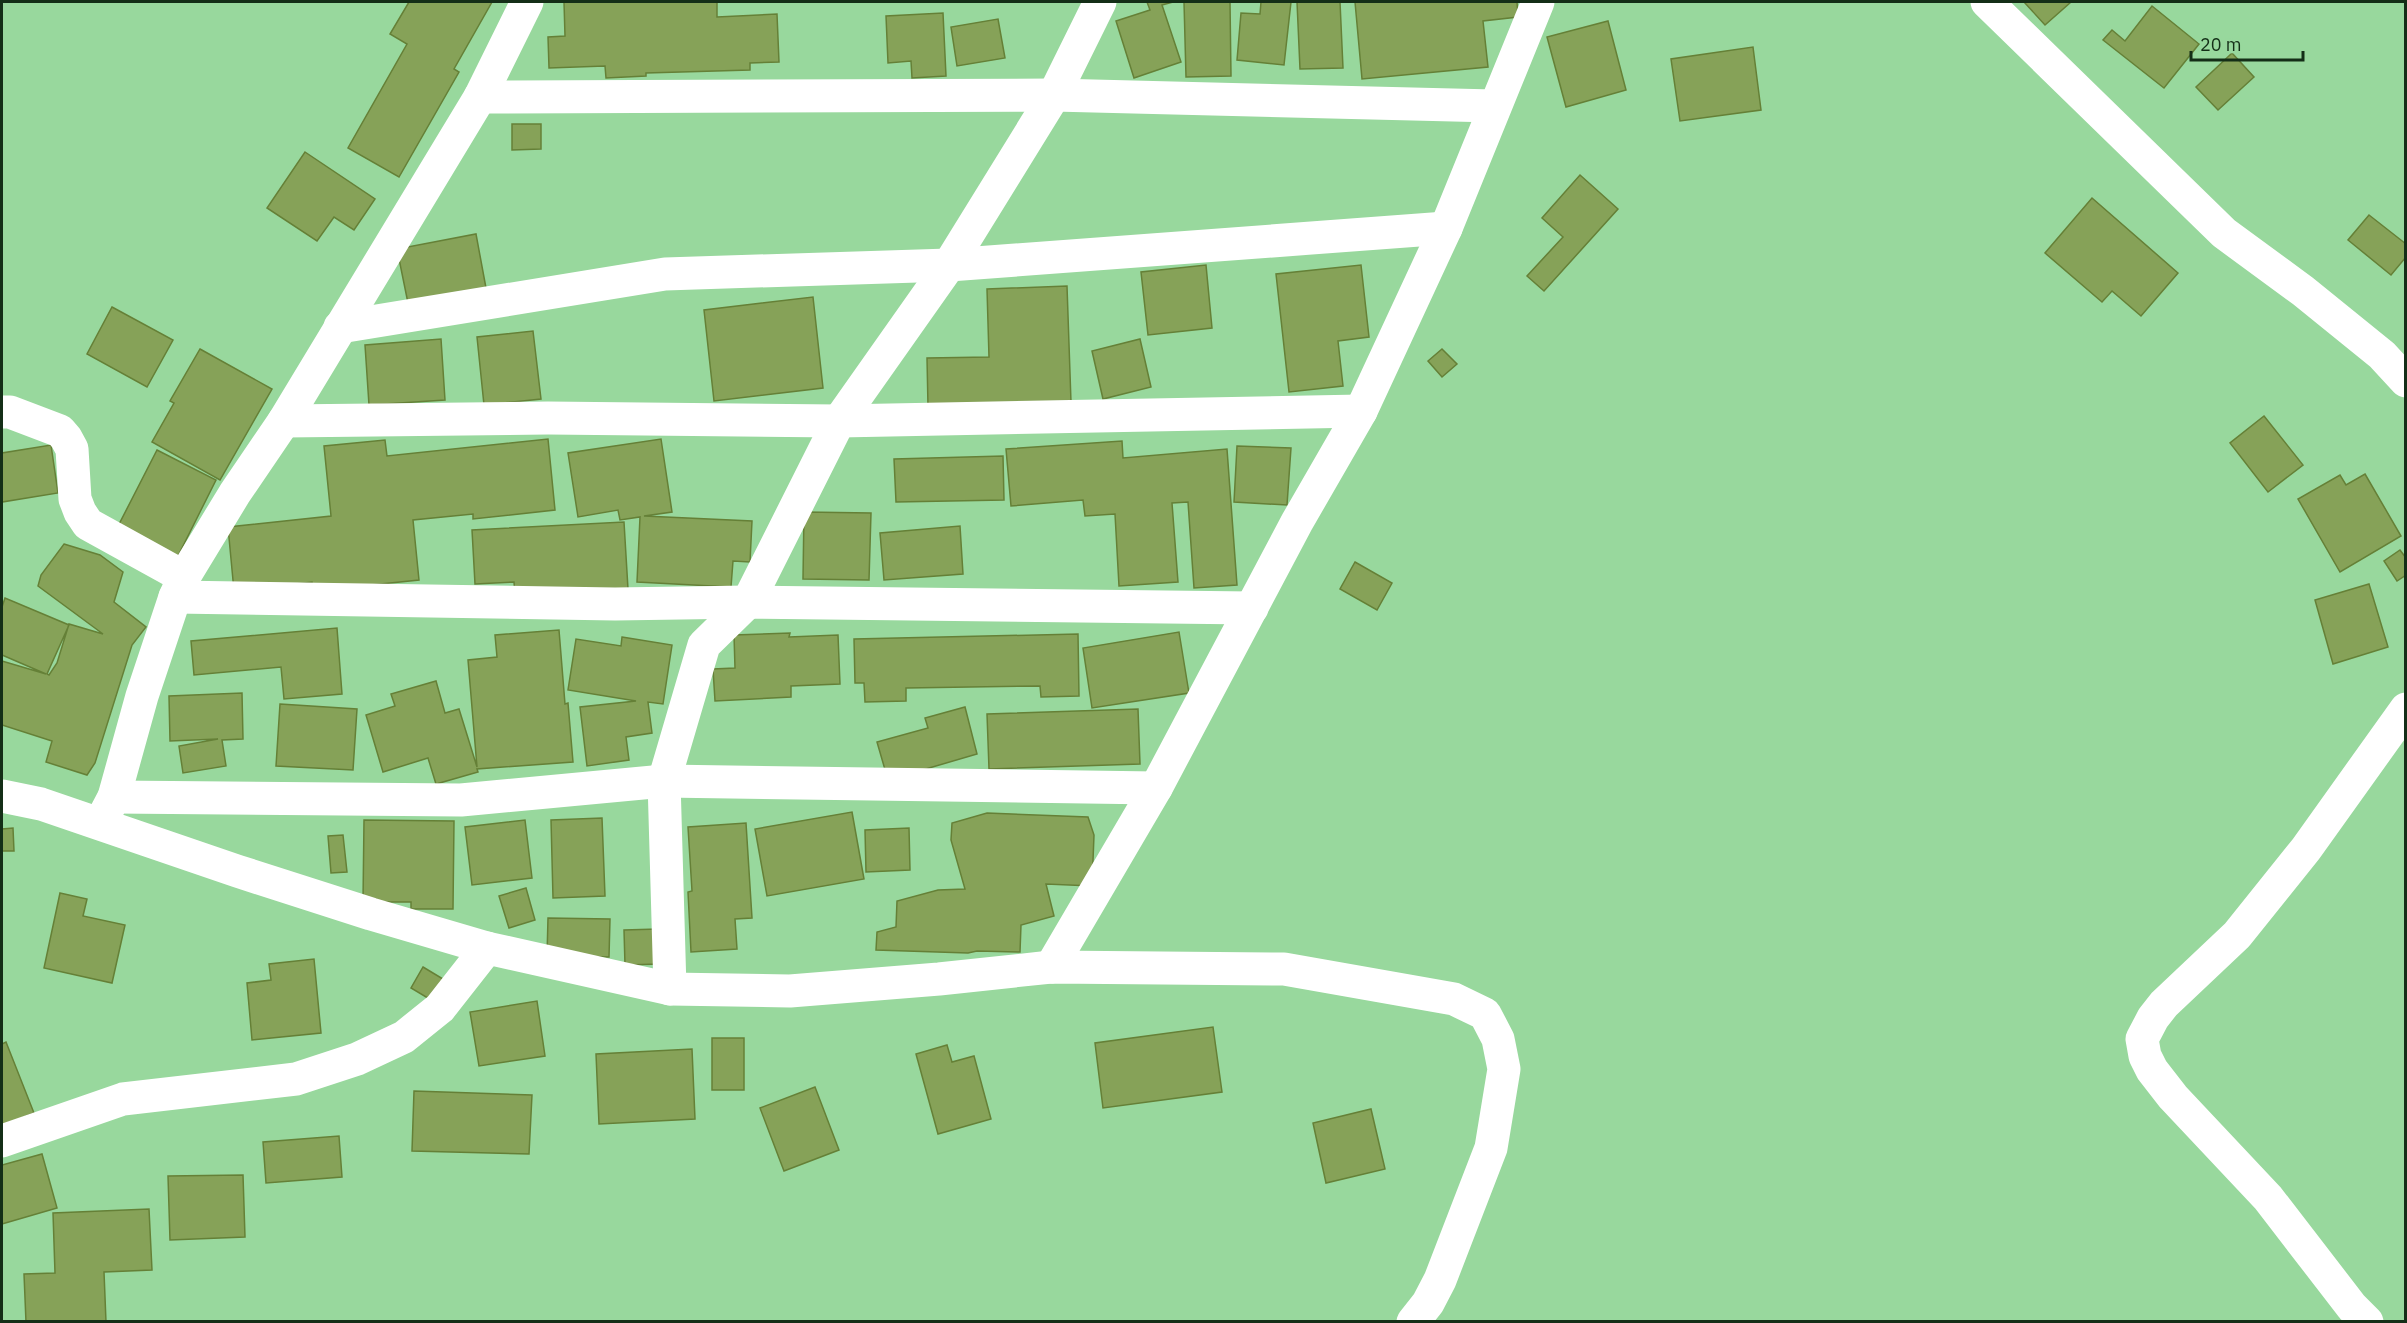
<svg xmlns="http://www.w3.org/2000/svg" width="2407" height="1323" viewBox="0 0 2407 1323" font-family="'IBM Plex Sans',sans-serif">
  <style>
    .building { fill: #86a258; stroke: #658037; stroke-width: 1.5 }
    .lines { fill: none; stroke-linecap: round; stroke-linejoin: round }
    .minor { stroke: #fff; stroke-width: 33 }
  </style>
  <rect width="100%" height="100%" fill="#98d89d"/>
  <g class="building">
    <path d="M409 2H492L454 69 459 72 399 177 348 148 407 44 390 34Z"/>
    <path d="M564 2H717V17L777 14 779 62 750 63V70L646 73V76L606 78 605 66 549 68 548 37 565 36Z"/>
    <path d="M1147 2H1173L1162 5 1181 62 1134 78 1116 21 1150 10Z"/>
    <path d="M1184 2H1230L1231 76 1186 77Z"/>
    <path d="M1261 2H1291L1284 65 1237 60 1241 13 1260 14Z"/>
    <path d="M1297 2H1340L1343 68 1300 69Z"/>
    <path d="M1355 2H1517L1518 17 1483 21 1488 67 1362 79Z"/>
    <path d="M2024 2H2071L2045 25Z"/>
    <path d="M2152 6 2199 44 2164 88 2103 40 2112 30 2125 41Z"/>
    <path d="M943 13 946 76 912 78 911 61 888 63 886 16Z"/>
    <path d="M998 19 1005 58 957 66 951 27Z"/>
    <path d="M1608 21 1626 90 1566 107 1547 37Z"/>
    <path d="M1753 47 1761 110 1680 121 1671 59Z"/>
    <path d="M2232 53 2254 77 2218 110 2196 87Z"/>
    <path d="M512 124H541V149L512 150Z"/>
    <path d="M305 152 375 199 354 230 334 217 317 241 267 208Z"/>
    <path d="M1580 175 1618 209 1544 291 1527 276 1563 237 1542 218Z"/>
    <path d="M2092 198 2178 273 2141 316 2112 291 2102 302 2045 253Z"/>
    <path d="M2369 215 2406 244V257L2391 275 2348 240Z"/>
    <path d="M476 234 486 288 408 303 397 249Z"/>
    <path d="M1206 265 1212 328 1148 335 1141 272Z"/>
    <path d="M1361 265 1369 337 1338 341 1343 386 1289 392 1276 274Z"/>
    <path d="M1067 286 1071 402 928 407 927 358 989 357 987 289Z"/>
    <path d="M813 297 823 388 714 401 704 310Z"/>
    <path d="M112 307 173 340 147 387 87 354Z"/>
    <path d="M533 331 541 399 484 405 477 337Z"/>
    <path d="M441 339 445 400 369 405 365 345Z"/>
    <path d="M1140 339 1151 387 1103 399 1092 351Z"/>
    <path d="M200 349 272 389 220 480 152 442 174 403 170 401Z"/>
    <path d="M1442 349 1457 364 1442 377 1428 361Z"/>
    <path d="M2264 416 2303 465 2268 492 2230 443Z"/>
    <path d="M548 439 555 510 473 519V514L413 520 419 580 313 591 312 582 234 591 228 527 331 516 324 446 385 440 387 456Z"/>
    <path d="M661 439 672 512 644 516 752 521 750 562 733 561 731 587 637 582 640 517 620 520 618 510 578 517 568 453Z"/>
    <path d="M1122 441 1123 458 1227 449 1237 585 1194 588 1188 502 1172 503 1178 582 1119 586 1115 514 1085 516 1083 500 1011 506 1006 449Z"/>
    <path d="M51 445 58 493 2 502V453Z"/>
    <path d="M1237 446 1291 448 1287 505 1234 502Z"/>
    <path d="M157 450 216 480 174 564 114 534Z"/>
    <path d="M1003 456 1004 500 896 502 894 459Z"/>
    <path d="M2365 474 2401 536 2340 572 2298 499 2340 475 2346 485Z"/>
    <path d="M804 512 871 513 869 580 803 579Z"/>
    <path d="M624 522 628 589 515 595 514 582 475 584 472 530Z"/>
    <path d="M960 526 963 574 884 580 880 533Z"/>
    <path d="M64 544 100 555 123 572 114 602 146 627 132 645 95 763 87 775 46 762 52 741 2 725V661L46 674 2 655V607L5 598 69 625 47 674 49 675 57 663 69 624 103 634 38 586 41 575Z"/>
    <path d="M2400 550 2406 558V575L2397 581 2384 561Z"/>
    <path d="M1355 562 1392 583 1377 610 1340 589Z"/>
    <path d="M2369 584 2388 647 2333 664 2315 600Z"/>
    <path d="M337 628 342 694 284 699 281 667 194 675 191 641Z"/>
    <path d="M559 630 565 704 568 703 573 762 477 769 478 772 436 784 428 758 383 772 366 715 395 706 391 694 436 681 445 713 459 709 477 767 468 660 497 657 495 635Z"/>
    <path d="M1179 632 1189 693 1092 708 1083 648Z"/>
    <path d="M790 633 789 637 838 635 840 684 791 686V697L715 701 713 669 735 668 734 635Z"/>
    <path d="M1078 634 1079 696 1041 697 1040 686 906 688V701L865 702 864 683H855L854 639Z"/>
    <path d="M622 637 672 645 663 704 648 702 652 733 626 737 629 760 587 766 580 707 636 701 568 690 576 639 621 646Z"/>
    <path d="M242 693 243 739 222 740 226 766 183 773 179 746 218 739 170 741 169 696Z"/>
    <path d="M280 704 357 709 353 770 276 766Z"/>
    <path d="M965 707 977 754 888 780 877 742 928 728 925 718Z"/>
    <path d="M1138 709 1140 764 989 769 987 714Z"/>
    <path d="M852 812 864 879 767 896 755 829Z"/>
    <path d="M987 813 1088 817 1094 835 1092 886 1046 884 1054 916 1021 925 1020 952 977 951 968 953 876 950 877 932 896 927 897 901 938 890 965 889 951 840 952 823Z"/>
    <path d="M602 818 605 896 553 898 551 820Z"/>
    <path d="M364 820 454 821 453 909H411V902H363Z"/>
    <path d="M525 820 532 878 472 885 465 827Z"/>
    <path d="M746 823 752 918 735 919 737 949 691 952 688 892 692 891 688 827Z"/>
    <path d="M13 828 14 851H2V829Z"/>
    <path d="M909 828 910 870 866 872 865 830Z"/>
    <path d="M343 835 347 872 331 873 328 836Z"/>
    <path d="M526 888 535 920 509 928 499 896Z"/>
    <path d="M60 893 87 899 83 916 125 925 112 983 44 968Z"/>
    <path d="M548 918 610 919 609 957 547 956Z"/>
    <path d="M658 929 659 964 625 965 624 930Z"/>
    <path d="M314 959 321 1033 252 1040 247 983 271 980 269 964Z"/>
    <path d="M423 967 453 985 441 1006 411 988Z"/>
    <path d="M537 1001 545 1056 479 1066 470 1012Z"/>
    <path d="M1213 1027 1222 1092 1103 1108 1095 1043Z"/>
    <rect x="712" y="1038" width="32" height="52"/>
    <path d="M6 1042 34 1113 2 1126V1044Z"/>
    <path d="M947 1045 952 1062 974 1056 991 1119 938 1134 916 1054Z"/>
    <path d="M692 1049 695 1119 599 1124 596 1054Z"/>
    <path d="M815 1087 839 1150 784 1171 760 1108Z"/>
    <path d="M414 1091 532 1095 529 1154 412 1151Z"/>
    <path d="M1371 1109 1385 1169 1326 1183 1313 1123Z"/>
    <path d="M339 1136 342 1177 266 1183 263 1142Z"/>
    <path d="M42 1154 57 1208 2 1224V1165Z"/>
    <path d="M243 1175 245 1237 170 1240 168 1176Z"/>
    <path d="M149 1209 152 1270 104 1272 106 1322H26L24 1274 55 1273 53 1213Z"/>
  </g>
  <g class="lines">
    <g class="minor">
      <path d="M1987 2 2224 233 2303 291 2382 355 2406 381"/>
      <path d="M480 97 1054 95 1494 106"/>
      <path d="M340 327 665 274 949 265 1446 228"/>
      <path d="M2 412H10L60 431 66 438 72 449 75 499 80 512 88 524 184 577"/>
      <path d="M284 421 548 418 839 421 1361 411"/>
      <path d="M175 597 615 604 748 602 1252 608"/>
      <path d="M2 796 41 804 237 871 371 914 487 948 670 989 790 991 939 979 1051 967 1284 969 1454 999 1485 1014 1498 1039 1504 1069 1491 1148 1440 1280 1428 1303 1413 1322"/>
      <path d="M114 797 461 800 664 781 1156 788"/>
      <path d="M104 816 114 797 142 696 175 597 184 577 235 493 284 421 480 97 527 2"/>
      <path d="M1051 967 1156 788 1297 522 1361 411 1446 228 1538 2"/>
      <path d="M670 989 664 781 704 645 748 602 839 421 949 265 1054 95 1100 2"/>
      <path d="M2 1141 123 1099 296 1079 357 1059 404 1037 440 1008 487 948"/>
      <path d="M2367 1322 2352 1307 2268 1198 2173 1097 2152 1070 2145 1056 2142 1039 2153 1018 2164 1004 2237 935 2306 849 2406 709"/>
    </g>
  </g>
  <rect width="2407" height="1323" fill="none" stroke="#142e17" stroke-width="6"/>
  <path d="M2191 51v9h112v-9" fill="none" stroke="#142e17" stroke-width="3"/>
  <text x="2200" y="51" font-size="18" fill="#142e17" stroke="#98d89d" stroke-width="4.5" paint-order="stroke">20 m</text>
</svg>
